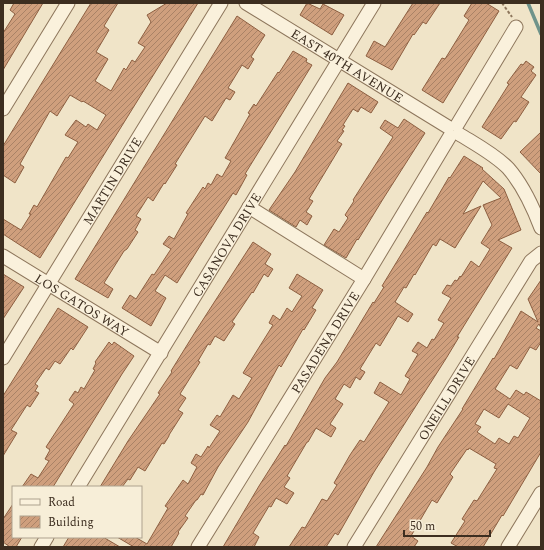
<svg xmlns="http://www.w3.org/2000/svg" width="544" height="550" viewBox="0 0 544 550" font-family="Spectral,serif">
  <style>
    .lines { fill: none; stroke-linecap: round; stroke-linejoin: round }
    .stream { stroke: #6f938a; stroke-width: 3.5 }
    .building { fill: url(#building-hatch); stroke: #8d5f41; fill-rule: evenodd }
    .street-casing { stroke: #8d765c; stroke-width: 15 }
    .path { stroke: #8d765c; stroke-width: 2; stroke-dasharray: 3 2; stroke-linecap: butt }
    .street { stroke: #faf1dc; stroke-width: 13 }
    .labels { text-anchor: middle; stroke-width: 3; stroke-linejoin: round; paint-order: stroke }
    .street-label { font-size: 13px; fill: #3d2e20; stroke: #f7eed8 }
  </style>
  <defs>
    <pattern id="building-hatch" width="6" height="6" patternUnits="userSpaceOnUse"><rect width="6" height="6" fill="#cf9f7d"/><path d="M-1 1l2-2M0 6l6-6M5 7l2-2" fill="none" stroke="#a98266"/></pattern>
  </defs>
  <rect width="100%" height="100%" fill="#f0e4c8"/>
  <g class="lines">
    <path class="stream" d="M528 3 541 34"/>
  </g>
  <g class="building">
    <path d="M14 3H43L3 70V33L15 14 10 10Z"/>
    <path d="M91 3H118L104 26 109 30 96 52 108 59 95 81 111 91 124 68 126 70 132 60 135 62 145 47 138 43 151 22 147 15 167 3H198L40 258 3 234V219L21 230 31 214H29L34 205 37 207 66 157 68 158 78 142 65 135 70 128 76 120 86 127 88 124 97 130 106 115 83 101 82 102 70 95 57 116 50 111 20 164 24 167 15 183 3 175V146Z"/>
    <path d="M307 3 320 9 323 4 344 15 332 35 300 15Z"/>
    <path d="M413 3H440L426 24 423 22 414 35 413 34 392 70 366 56 374 41 385 47Z"/>
    <path d="M472 3H486L499 11 443 103 422 90 442 58 445 59 469 20 464 16Z"/>
    <path d="M237 16 265 35 251 57 254 59 248 69 242 65 228 88 235 92 230 100 226 98 212 121 205 116 175 164 177 165 165 184 164 183 153 201 148 197 136 216 141 219 135 230 138 232 127 249 124 251 104 283 113 289 108 298 75 279Z"/>
    <path d="M293 51 307 59 306 62 312 65 245 174 247 175 236 195 233 193 177 283 165 275 155 291 166 298 151 326 122 308 130 295 136 299 152 274 154 275 171 249 163 244 169 236 174 239 188 214 186 213 203 187 205 189 208 183 211 185 217 174 222 177 231 161 225 158 250 114 248 113 254 104 256 106 278 72 279 73Z"/>
    <path d="M526 61 534 67 531 71 536 75 521 97 529 102 516 122 514 121 501 139 482 127 509 84 507 83 521 64 523 65Z"/>
    <path d="M348 83 378 102 371 113 361 107 358 112 353 109 343 125 345 126 342 130 344 131 337 141 342 144 309 199 313 201 306 212 312 216 307 225 300 220 296 227 269 210 295 172Z"/>
    <path d="M404 119 425 133 383 199 358 240 357 239 346 258 324 245 334 229 339 232 348 218 345 215 354 201 353 200 393 137 380 128 385 120 398 128Z"/>
    <path d="M541 132V174L520 152Z"/>
    <path d="M464 156 483 168 482 169 504 189 521 230 498 240 512 248 457 337H459L447 357 374 472 338 535 335 533 326 547H289L302 527 305 528 322 499 327 501 337 485 334 483 350 455 360 440 364 442 389 402 374 393 380 382 401 395 410 379 405 376 418 354 412 351 418 342 427 348 432 339 434 340 444 323 438 320 451 298 442 293 447 285 451 286 455 280 457 281 460 276 461 277 471 261 479 267 490 249 481 243 492 225 483 205 501 198 483 181 463 214 481 206 455 248 440 239 436 246 433 244 415 275 414 274 406 288 404 287 395 302 413 314 408 322 398 316 380 346 376 343 360 369 365 372 360 380 356 377 350 388 344 384 335 399 343 404 330 424 336 428 331 437 316 428 308 442H307L287 476 290 478 284 487 294 493 287 504 276 498 271 507 269 506 253 533 259 537 254 547H223L259 486 285 445 286 446 325 378 337 362 373 302 374 303 384 287 382 286 427 212 428 213 449 177 450 178Z"/>
    <path d="M253 242 271 254 265 264 273 269 268 277 264 274 253 293 252 292 232 322 235 324 224 341 215 336 210 345 208 344 198 361 200 362 180 394 186 398 178 410 183 413 169 435V436L164 444 162 443 145 471 138 467 130 480 128 479 122 487H100L128 441 160 394 158 393 172 372 171 371 197 329Z"/>
    <path d="M3 274 24 287 3 319Z"/>
    <path d="M297 274 323 290 312 308 316 310 304 330 303 329 281 367 279 365 248 422 218 467 203 495 201 494 197 500H196L185 516 188 518 178 532 179 533 171 547H134L117 537H135L147 544 168 508 165 506 183 480 188 484 197 467 191 463 196 454 201 457 208 446 209 448 220 431 210 425 217 415 220 417 233 395 239 399 252 378 243 373 273 325 269 323 273 315 280 320 287 308 292 312 302 296 289 288Z"/>
    <path d="M541 280V328L539 324 536 328 541 331V342L536 350 530 347 517 369 510 365 495 389 510 399 516 390 524 395 526 392 541 401V452L503 516 502 515 483 547H458L451 543 465 521 462 519 474 500 477 501 497 469 494 468 496 464 469 448 468 450 467 449 450 474 453 477 437 503 432 500 411 536 418 541 414 547H376L427 467 438 447 463 409H462L493 358 494 359 521 311 538 322 528 299ZM508 404 530 418 518 438 514 436 509 444 499 438 495 444 477 432 481 427 475 424 484 409 499 418Z"/>
    <path d="M58 308 88 327 73 350 71 348 60 364 55 361 49 370 46 368 35 384 38 386 35 391 39 393 30 407 27 405 11 430 17 433 3 456V396Z"/>
    <path d="M109 342 112 345 114 342 134 356 122 374 53 487H22L31 474 38 478 49 461 45 459 50 450 46 447 74 404 69 400 75 391 78 393 81 387 84 389 95 370 93 369 96 363 95 362Z"/>
    <path d="M13 504V537H22L16 547H10L3 542V519Z"/>
    <path d="M69 537H103L120 547H63Z"/>
  </g>
  <g class="lines">
    <defs>
      <g id="street">
        <path id="s1" d="M246 3 448 127"/>
        <path d="M3 109 68 3"/>
        <path d="M457 125 516 27"/>
        <path d="M459 134C475 144 494 154 508 168 523 185 533 207 541 228"/>
        <path d="M249 207 364 279"/>
        <path id="s2" d="M3 256 161 353"/>
        <path id="s3" d="M3 358 221 3"/>
        <path id="s4" d="M78 487 374 3"/>
        <path d="M41 547 47 537"/>
        <path id="s5" d="M198 547 364 279 450 136"/>
        <path id="s6" d="M354 547 531 261 541 253"/>
        <path d="M508 547 541 493"/>
      </g>
    </defs>
    <use href="#street" class="street-casing"/>
    <path class="path" d="M502 3 512 17"/>
    <use href="#street" class="street"/>
  </g>
  <g class="labels">
    <g class="street-label">
      <text dy="5" stroke="none"><textPath href="#s1" startOffset="119">EAST 40TH AVENUE</textPath></text>
      <text dy="5" stroke="none"><textPath href="#s3" startOffset="208">MARTIN DRIVE</textPath></text>
      <text dy="5" stroke="none"><textPath href="#s4" startOffset="284">CASANOVA DRIVE</textPath></text>
      <text dy="5" stroke="none"><textPath href="#s2" startOffset="93">LOS GATOS WAY</textPath></text>
      <text dy="5" stroke="none"><textPath href="#s5" startOffset="241">PASADENA DRIVE</textPath></text>
      <text dy="5" stroke="none"><textPath href="#s6" startOffset="175">ONEILL DRIVE</textPath></text>
    </g>
  </g>
  <rect width="544" height="550" fill="none" stroke="#3d2e20" stroke-width="8"/>
  <rect x="12" y="486" width="130" height="52" fill="#f7eed8" stroke="#ada18e"/>
  <rect x="20" y="499" width="20" height="6" fill="#faf1dc" stroke="#ada18e"/>
  <text x="48" y="506" font-size="12" fill="#3d2e20">Road</text>
  <rect x="20" y="516" width="20" height="12" fill="url(#building-hatch)" stroke="#ada18e"/>
  <text x="48" y="526" font-size="12" fill="#3d2e20">Building</text>
  <path d="M404 530v6h86v-6" fill="none" stroke="#3d2e20" stroke-width="2"/>
  <text x="410" y="530" font-size="12" fill="#3d2e20" stroke="#f7eed8" stroke-width="3" paint-order="stroke">50 m</text>
</svg>
